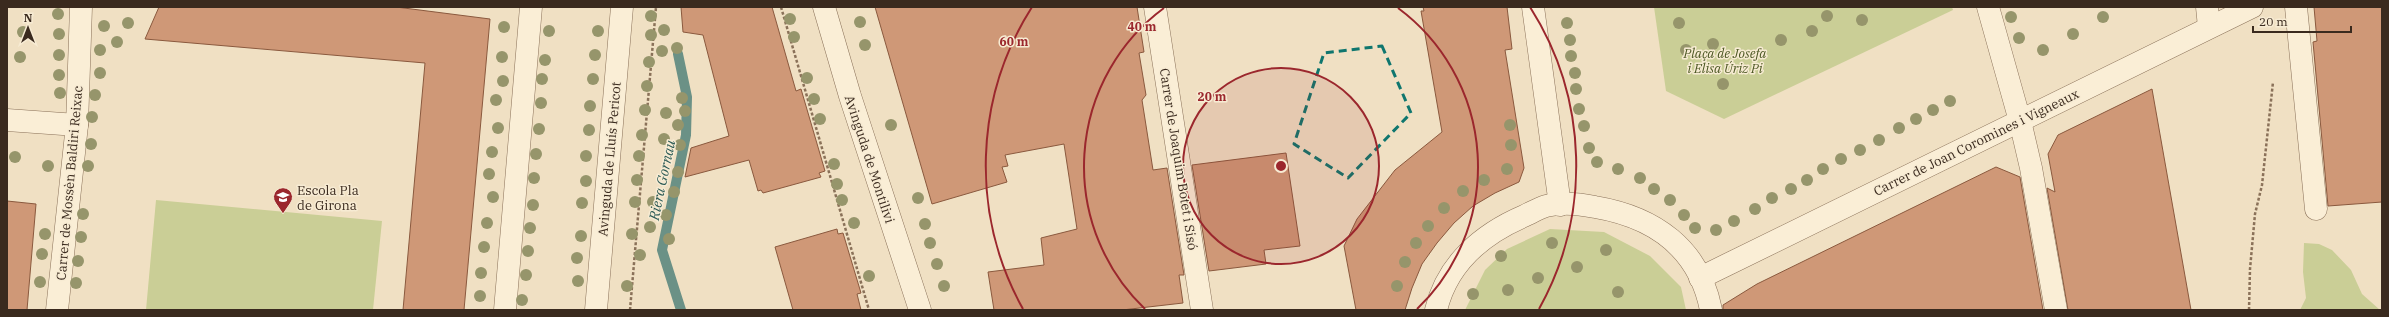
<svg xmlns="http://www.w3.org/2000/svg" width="2389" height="317" viewBox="0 0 2389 317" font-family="'IBM Plex Serif',serif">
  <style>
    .green { fill: #cace96 }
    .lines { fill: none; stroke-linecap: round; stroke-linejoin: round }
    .stream { stroke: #6b9186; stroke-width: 10 }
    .building { fill: #cf9877; stroke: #8a593e }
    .minor-casing { stroke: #8a7159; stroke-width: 23 }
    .path { stroke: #8a7159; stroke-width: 2.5; stroke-dasharray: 3 2; stroke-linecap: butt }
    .minor { stroke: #faeed6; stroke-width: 22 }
    .tree { fill: #96956b }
    .marked { fill: none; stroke: #0f766e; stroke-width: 3; stroke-dasharray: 8 5; stroke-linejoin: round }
    .ring { fill: none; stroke: #9b272d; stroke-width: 2 }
    .labels { text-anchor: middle; stroke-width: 3; stroke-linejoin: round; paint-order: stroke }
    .park-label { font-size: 13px; font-style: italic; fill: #4c5723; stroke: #f7ebd3 }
    .street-label { font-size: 13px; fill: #3a2a1e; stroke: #f7ebd3 }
    .poi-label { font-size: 13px; fill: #3a2a1e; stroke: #f7ebd3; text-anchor: start }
    .water-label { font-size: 14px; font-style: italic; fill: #2c5a55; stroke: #f7ebd3 }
    .centre { fill: #9b272d; stroke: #f7ebd3; stroke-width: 2 }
    .ring-label { font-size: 12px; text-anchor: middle; font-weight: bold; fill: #9b272d; stroke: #f7ebd3; stroke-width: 3; stroke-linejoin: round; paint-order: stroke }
  </style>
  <rect width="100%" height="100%" fill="#f0e0c3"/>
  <g class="green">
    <path d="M1654 7H1952L1953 10 1724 119 1666 91Z"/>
    <path d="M156 200 382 221 373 310H146Z"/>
    <path d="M1550 229 1604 232 1650 256 1681 287 1686 310H1465L1485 270 1507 249Z"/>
    <path d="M2304 243 2319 244 2332 250 2351 270 2362 294 2380 310H2300L2306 298 2303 272Z"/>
  </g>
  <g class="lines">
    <path class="stream" d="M678 54 687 97 686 135 662 250 681 310"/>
  </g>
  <g class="building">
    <path d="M159 7H396L490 19 464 310H403L425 63 145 39Z"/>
    <path d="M681 7H772L796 91 801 89 825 171 819 173 821 177 763 193 761 190 758 191 749 160 685 177 691 148 729 136 703 35 683 32Z"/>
    <path d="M875 7H1137L1144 52 1139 53 1146 95 1142 100 1153 170 1167 168 1184 275H1179L1183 303 1122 310H994L988 272 1044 265 1041 238 1077 229 1064 144 1005 155 1008 166 1002 167 1007 182 932 204Z"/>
    <path d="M1423 7H1507L1512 49 1505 50 1524 168 1519 182 1495 193 1473 206 1454 223 1437 243 1422 264 1412 288 1405 310H1356L1344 246 1357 219 1395 170 1442 132 1421 11H1424Z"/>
    <path d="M2314 7H2382V202L2328 206 2313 42 2317 41Z"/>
    <path d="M2152 89 2191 310H2068L2047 188 2055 192 2048 154 2058 135Z"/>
    <path d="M1286 153 1300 246 1264 250 1266 264 1209 271 1192 165Z"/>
    <path d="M1996 167 2020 177 2043 310H1723V305L1757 284Z"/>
    <path d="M7 201 36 204 27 310H7Z"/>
    <path d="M837 229 838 234 843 233 861 293 857 294 861 310H793L775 247Z"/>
  </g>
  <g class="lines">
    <defs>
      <g id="minor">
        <path d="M824 7 850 96 920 310"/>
        <path d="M1155 7 1202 310"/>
        <path d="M1533 7 1560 205"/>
        <path d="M1988 7 2020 121 2031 168 2056 310"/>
        <path d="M2207 7 2209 27"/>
        <path d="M2296 7 2316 209"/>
        <path d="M7 120 77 125"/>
        <path d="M1700 278 2252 7"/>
        <path d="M57 310 77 125 81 7"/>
        <path d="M505 310 531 7"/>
        <path d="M596 310 622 7"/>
        <path d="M1436 310C1447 264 1482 234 1524 216 1531 213 1539 208 1546 206 1561 202 1580 204 1595 207 1654 217 1699 248 1711 310"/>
      </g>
    </defs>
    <use href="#minor" class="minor-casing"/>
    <g class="path">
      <path d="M781 7 869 310"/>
      <path d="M630 310 656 7"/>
      <path d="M2249 310 2250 269 2255 214 2262 185 2273 82"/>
    </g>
    <use href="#minor" class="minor"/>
  </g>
  <g class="tree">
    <circle cx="58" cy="14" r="6"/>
    <circle cx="651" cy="16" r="6"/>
    <circle cx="1827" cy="16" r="6"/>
    <circle cx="2011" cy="17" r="6"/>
    <circle cx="2103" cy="17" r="6"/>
    <circle cx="790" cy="19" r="6"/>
    <circle cx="1862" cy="20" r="6"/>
    <circle cx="860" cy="22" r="6"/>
    <circle cx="128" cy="23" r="6"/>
    <circle cx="1567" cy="23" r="6"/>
    <circle cx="1679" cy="23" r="6"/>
    <circle cx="104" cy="26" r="6"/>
    <circle cx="504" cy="27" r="6"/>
    <circle cx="664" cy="30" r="6"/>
    <circle cx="549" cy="31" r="6"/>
    <circle cx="598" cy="31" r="6"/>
    <circle cx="1812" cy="31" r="6"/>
    <circle cx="23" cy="32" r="6"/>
    <circle cx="59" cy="34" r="6"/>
    <circle cx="2073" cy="34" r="6"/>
    <circle cx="651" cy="35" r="6"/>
    <circle cx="794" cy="37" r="6"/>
    <circle cx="2019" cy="38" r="6"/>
    <circle cx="1570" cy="40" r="6"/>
    <circle cx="1781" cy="40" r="6"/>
    <circle cx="117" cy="42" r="6"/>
    <circle cx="1713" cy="44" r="6"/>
    <circle cx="865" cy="45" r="6"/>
    <circle cx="677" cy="48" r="6"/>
    <circle cx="100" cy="50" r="6"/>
    <circle cx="1686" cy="50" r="6"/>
    <circle cx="2043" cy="50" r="6"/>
    <circle cx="662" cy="51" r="6"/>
    <circle cx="59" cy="55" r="6"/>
    <circle cx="595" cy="55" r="6"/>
    <circle cx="1571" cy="56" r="6"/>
    <circle cx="20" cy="57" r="6"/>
    <circle cx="502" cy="57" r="6"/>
    <circle cx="545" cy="60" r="6"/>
    <circle cx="649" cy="62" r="6"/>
    <circle cx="100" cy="73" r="6"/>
    <circle cx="1575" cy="73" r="6"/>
    <circle cx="59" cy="75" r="6"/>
    <circle cx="807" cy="78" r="6"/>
    <circle cx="542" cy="79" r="6"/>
    <circle cx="593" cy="79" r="6"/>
    <circle cx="503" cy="81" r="6"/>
    <circle cx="1723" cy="84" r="6"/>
    <circle cx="647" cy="86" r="6"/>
    <circle cx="1576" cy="89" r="6"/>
    <circle cx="60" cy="93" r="6"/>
    <circle cx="95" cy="95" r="6"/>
    <circle cx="682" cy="98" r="6"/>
    <circle cx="814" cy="99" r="6"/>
    <circle cx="496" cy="100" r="6"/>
    <circle cx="1950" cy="101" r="6"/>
    <circle cx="541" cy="103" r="6"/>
    <circle cx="590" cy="106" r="6"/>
    <circle cx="1579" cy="109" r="6"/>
    <circle cx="645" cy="110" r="6"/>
    <circle cx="1933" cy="110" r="6"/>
    <circle cx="685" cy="111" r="6"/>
    <circle cx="666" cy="113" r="6"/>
    <circle cx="92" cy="117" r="6"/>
    <circle cx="820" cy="119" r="6"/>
    <circle cx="1916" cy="119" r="6"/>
    <circle cx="678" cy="125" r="6"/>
    <circle cx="891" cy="125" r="6"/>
    <circle cx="1510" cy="125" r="6"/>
    <circle cx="1584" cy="126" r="6"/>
    <circle cx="498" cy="128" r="6"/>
    <circle cx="1899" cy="128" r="6"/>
    <circle cx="539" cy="129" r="6"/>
    <circle cx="589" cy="130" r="6"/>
    <circle cx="642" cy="135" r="6"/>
    <circle cx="664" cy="139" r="6"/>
    <circle cx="1879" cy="140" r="6"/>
    <circle cx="91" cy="144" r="6"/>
    <circle cx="680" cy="145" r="6"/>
    <circle cx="1511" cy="145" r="6"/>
    <circle cx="1589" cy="148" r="6"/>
    <circle cx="1860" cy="150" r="6"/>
    <circle cx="492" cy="152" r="6"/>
    <circle cx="536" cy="154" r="6"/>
    <circle cx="586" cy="156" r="6"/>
    <circle cx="639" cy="156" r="6"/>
    <circle cx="15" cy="157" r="6"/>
    <circle cx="1841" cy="159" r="6"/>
    <circle cx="1597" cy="162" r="6"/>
    <circle cx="834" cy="164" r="6"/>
    <circle cx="48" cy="166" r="6"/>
    <circle cx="88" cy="166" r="6"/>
    <circle cx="1507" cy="169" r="6"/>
    <circle cx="1618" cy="169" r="6"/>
    <circle cx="1823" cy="169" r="6"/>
    <circle cx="678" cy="172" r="6"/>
    <circle cx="489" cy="174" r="6"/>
    <circle cx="534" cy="178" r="6"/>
    <circle cx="1640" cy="178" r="6"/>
    <circle cx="637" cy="180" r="6"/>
    <circle cx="1484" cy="180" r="6"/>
    <circle cx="1807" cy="180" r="6"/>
    <circle cx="586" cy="181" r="6"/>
    <circle cx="837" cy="184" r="6"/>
    <circle cx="1654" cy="189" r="6"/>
    <circle cx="1791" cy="189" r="6"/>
    <circle cx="1463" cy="191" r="6"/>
    <circle cx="674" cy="192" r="6"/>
    <circle cx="493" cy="197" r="6"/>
    <circle cx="918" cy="198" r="6"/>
    <circle cx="1772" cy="198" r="6"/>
    <circle cx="842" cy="200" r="6"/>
    <circle cx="1670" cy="200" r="6"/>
    <circle cx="635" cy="202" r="6"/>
    <circle cx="653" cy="202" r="6"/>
    <circle cx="582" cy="203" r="6"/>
    <circle cx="533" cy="205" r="6"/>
    <circle cx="1444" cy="208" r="6"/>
    <circle cx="1755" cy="209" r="6"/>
    <circle cx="83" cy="214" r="6"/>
    <circle cx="666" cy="215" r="6"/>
    <circle cx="1684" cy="215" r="6"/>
    <circle cx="1734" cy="221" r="6"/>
    <circle cx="487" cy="223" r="6"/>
    <circle cx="854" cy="223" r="6"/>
    <circle cx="925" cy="224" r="6"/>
    <circle cx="1428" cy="226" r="6"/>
    <circle cx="650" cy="227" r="6"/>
    <circle cx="530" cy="228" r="6"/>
    <circle cx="1695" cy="228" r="6"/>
    <circle cx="1716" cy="230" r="6"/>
    <circle cx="45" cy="234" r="6"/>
    <circle cx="632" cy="234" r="6"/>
    <circle cx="581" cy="236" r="6"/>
    <circle cx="81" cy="237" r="6"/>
    <circle cx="669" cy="239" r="6"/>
    <circle cx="930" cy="243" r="6"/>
    <circle cx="1416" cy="243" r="6"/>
    <circle cx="1552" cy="243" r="6"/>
    <circle cx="484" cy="247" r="6"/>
    <circle cx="1606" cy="250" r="6"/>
    <circle cx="528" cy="251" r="6"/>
    <circle cx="42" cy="254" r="6"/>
    <circle cx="640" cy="255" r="6"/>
    <circle cx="1501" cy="256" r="6"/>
    <circle cx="577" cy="258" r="6"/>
    <circle cx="78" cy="261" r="6"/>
    <circle cx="1405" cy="262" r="6"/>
    <circle cx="937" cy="264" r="6"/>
    <circle cx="1577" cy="267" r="6"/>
    <circle cx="481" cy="273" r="6"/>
    <circle cx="526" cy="275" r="6"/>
    <circle cx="869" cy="276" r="6"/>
    <circle cx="1538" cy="278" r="6"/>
    <circle cx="578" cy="281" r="6"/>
    <circle cx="40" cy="282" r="6"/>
    <circle cx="76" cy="283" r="6"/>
    <circle cx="627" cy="286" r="6"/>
    <circle cx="944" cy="286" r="6"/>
    <circle cx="1397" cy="286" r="6"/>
    <circle cx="1508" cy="290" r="6"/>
    <circle cx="1618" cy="292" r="6"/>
    <circle cx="1473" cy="294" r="6"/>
    <circle cx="480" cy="296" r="6"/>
    <circle cx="522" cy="300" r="6"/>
  </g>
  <path class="marked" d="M1382 46 1411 113 1348 178 1294 144 1324 53Z"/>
  <circle cx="1281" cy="166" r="98" fill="#9b272d" fill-opacity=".12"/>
  <g class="ring">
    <circle cx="1281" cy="166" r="98"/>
    <path d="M1145 309A197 197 0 0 1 1164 8M1398 8A197 197 0 0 1 1417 309"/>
    <path d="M1023 309A295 295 0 0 1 1032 7M1530 7A295 295 0 0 1 1539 309"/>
  </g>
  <defs>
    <symbol id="school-pin" viewBox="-11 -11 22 30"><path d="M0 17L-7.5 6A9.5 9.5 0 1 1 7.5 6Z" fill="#9b272d" stroke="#f7ebd3"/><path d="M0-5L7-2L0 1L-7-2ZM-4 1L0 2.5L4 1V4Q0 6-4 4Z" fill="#fff"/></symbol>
  </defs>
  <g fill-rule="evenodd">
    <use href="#school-pin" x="272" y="186" width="22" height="30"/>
  </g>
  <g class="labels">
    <g class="park-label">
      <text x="1725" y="58">Plaça de Josefa<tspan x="1725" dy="15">i Elisa Úriz Pi</tspan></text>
    </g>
    <g class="street-label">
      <text transform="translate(1976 142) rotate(-26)" y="5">Carrer de Joan Coromines i Vigneaux</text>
      <text transform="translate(609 159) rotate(-85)" y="5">Avinguda de Lluís Pericot</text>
      <text transform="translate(870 159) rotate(72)" y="5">Avinguda de Montilivi</text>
      <text transform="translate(1179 159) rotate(81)" y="5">Carrer de Joaquim Botet i Sisó</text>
      <text transform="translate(69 183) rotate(-85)" y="5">Carrer de Mossèn Baldiri Reixac</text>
    </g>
    <g class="poi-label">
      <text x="297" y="195">Escola Pla<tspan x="297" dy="15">de Girona</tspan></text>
    </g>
    <g class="water-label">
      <text transform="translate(662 180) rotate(-78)" y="5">Riera Gornau</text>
    </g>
  </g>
  <circle cx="1281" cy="166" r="6" class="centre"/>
  <g class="ring-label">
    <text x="1142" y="31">40 m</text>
    <text x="1014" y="46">60 m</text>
    <text x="1212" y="101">20 m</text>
  </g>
  <rect width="2389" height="317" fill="none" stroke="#3a2a1e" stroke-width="16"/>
  <g transform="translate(28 28)" stroke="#f7ebd3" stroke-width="3" paint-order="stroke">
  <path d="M0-3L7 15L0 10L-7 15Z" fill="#3a2a1e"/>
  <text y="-6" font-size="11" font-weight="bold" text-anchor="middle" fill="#3a2a1e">N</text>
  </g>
  <path d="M2253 26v6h98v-6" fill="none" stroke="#3a2a1e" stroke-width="2"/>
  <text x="2259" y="26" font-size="12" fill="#3a2a1e" stroke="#f7ebd3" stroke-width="3" paint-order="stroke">20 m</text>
</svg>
